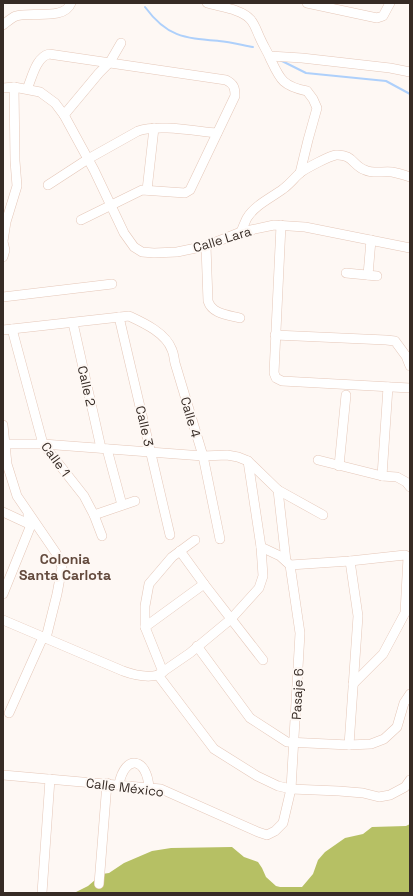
<svg xmlns="http://www.w3.org/2000/svg" width="413" height="896" viewBox="0 0 413 896" font-family="'Space Grotesk',sans-serif">
  <style>
    .forest { fill: #b6c064 }
    .lines { fill: none; stroke-linecap: round; stroke-linejoin: round }
    .stream { stroke: #aed0fb; stroke-width: 2 }
    .minor-casing { stroke: #e5c7b8; stroke-width: 10 }
    .minor { stroke: #fff; stroke-width: 9 }
    .labels { text-anchor: middle; stroke-width: 4; stroke-linejoin: round; paint-order: stroke }
    .street-label { font-size: 13px; fill: #362b25; stroke: #fef8f4 }
    .neighbourhood-label { font-size: 14px; font-weight: bold; fill: #634a3d; stroke: #fef8f4 }
  </style>
  <rect width="100%" height="100%" fill="#fef8f4"/>
  <path class="forest" d="M410 824V893H74L88 886 102 874 109 873 124 863 152 851 171 848 232 847 244 857 258 862 262 868 266 877 276 886 280 887H302L313 874 318 860 325 852 345 838 363 834 372 827 406 826Z"/>
  <g class="lines">
    <g class="stream">
      <path d="M145 7C167 37 184 38 219 41 230 42 242 45 253 47"/>
      <path d="M280 60 306 73 386 81 410 94"/>
    </g>
    <defs>
      <g id="minor">
        <path d="M207 3C220 7 241 9 250 19 255 24 257 32 260 38 263 45 267 51 270 58 280 79 282 86 307 91L313 99 317 108 308 140 300 173"/>
        <path d="M307 3 377 18 383 16 390 3"/>
        <path d="M3 25C7 22 11 18 16 16 31 11 64 21 71 3"/>
        <path d="M270 56 302 58 390 68 410 72"/>
        <path d="M3 88 14 87 40 92 55 103 64 115 94 170 124 233 134 247 142 252 154 253 177 252 206 246 241 232 274 225 305 227 410 248"/>
        <path d="M27 89C32 78 36 57 49 54L226 80C234 84 235 88 235 96L190 190 185 193 142 190 81 220"/>
        <path d="M64 115 99 73 110 62 121 43"/>
        <path d="M48 185 88 159 138 131C159 124 194 131 217 133"/>
        <path d="M147 190 154 128"/>
        <path d="M281 225 274 373 276 378 282 381 410 388"/>
        <path d="M241 232C243 227 245 222 247 218 255 205 271 198 283 189 290 184 295 177 301 172 307 168 329 156 336 155 353 154 353 166 365 170 373 174 383 171 392 172 398 173 404 175 410 177"/>
        <path d="M3 241 6 222 17 186 15 161 14 87"/>
        <path d="M3 242 5 250 3 257"/>
        <path d="M206 246 208 301C212 314 228 315 240 318"/>
        <path d="M346 273 377 276"/>
        <path d="M368 275 371 240"/>
        <path d="M3 297 112 284"/>
        <path d="M119 317 170 535"/>
        <path d="M73 323 101 448"/>
        <path d="M12 329 43 444 84 496 94 515 102 536"/>
        <path d="M3 330 129 316C144 323 166 333 172 350 174 354 174 359 175 363L203 456 220 539"/>
        <path d="M275 335 386 340 395 341 406 356 410 366"/>
        <path d="M3 425 7 464 17 496 56 553 62 567 57 594 46 638"/>
        <path d="M4 444H43L203 456 227 455 238 457 248 461 278 490 323 515"/>
        <path d="M107 449 122 505"/>
        <path d="M318 460 382 476 397 477 406 482 410 487"/>
        <path d="M248 461 261 547 280 556 290 565 350 561 405 555 408 557 405 613 383 654 353 684"/>
        <path d="M339 466 346 395"/>
        <path d="M382 476 388 387"/>
        <path d="M278 490 286 561"/>
        <path d="M3 512 31 525"/>
        <path d="M94 515 135 501"/>
        <path d="M180 551 204 584 263 660"/>
        <path d="M3 594 31 525 28 515"/>
        <path d="M3 620 123 671C134 675 146 678 158 675L190 653 231 619 259 588 263 576 261 547"/>
        <path d="M145 627 204 584"/>
        <path d="M197 646 250 718 287 742 349 745 371 744 384 739 397 727 404 703 410 694"/>
        <path d="M163 672 145 627V606L149 584 172 557 195 540"/>
        <path d="M158 675 214 749 257 776 278 786 291 789 339 791 363 793 379 797 390 795 405 787 410 780"/>
        <path d="M9 713 43 637"/>
        <path d="M349 745 358 616 350 561"/>
        <path d="M3 775 161 789 258 832 267 835 275 831 283 823 291 789 300 633 290 565"/>
        <path d="M119 784C125 754 147 757 149 788"/>
        <path d="M99 884 107 783"/>
        <path d="M42 893 50 779"/>
      </g>
    </defs>
    <use href="#minor" class="minor-casing"/>
    <use href="#minor" class="minor"/>
  </g>
  <g class="labels">
    <g class="street-label">
      <text transform="translate(222 239) rotate(-17)" y="5">Calle Lara</text>
      <text transform="translate(87 386) rotate(77)" y="5">Calle 2</text>
      <text transform="translate(191 417) rotate(74)" y="5">Calle 4</text>
      <text transform="translate(145 426) rotate(77)" y="5">Calle 3</text>
      <text transform="translate(56 459) rotate(54)" y="5">Calle 1</text>
      <text transform="translate(297 694) rotate(-87)" y="5">Pasaje 6</text>
      <text transform="translate(125 787) rotate(7)" y="5">Calle México</text>
    </g>
    <g class="neighbourhood-label">
      <text x="65" y="564">Colonia<tspan x="65" dy="16">Santa Carlota</tspan></text>
    </g>
  </g>
  <rect width="413" height="896" fill="none" stroke="#362b25" stroke-width="8"/>
</svg>
